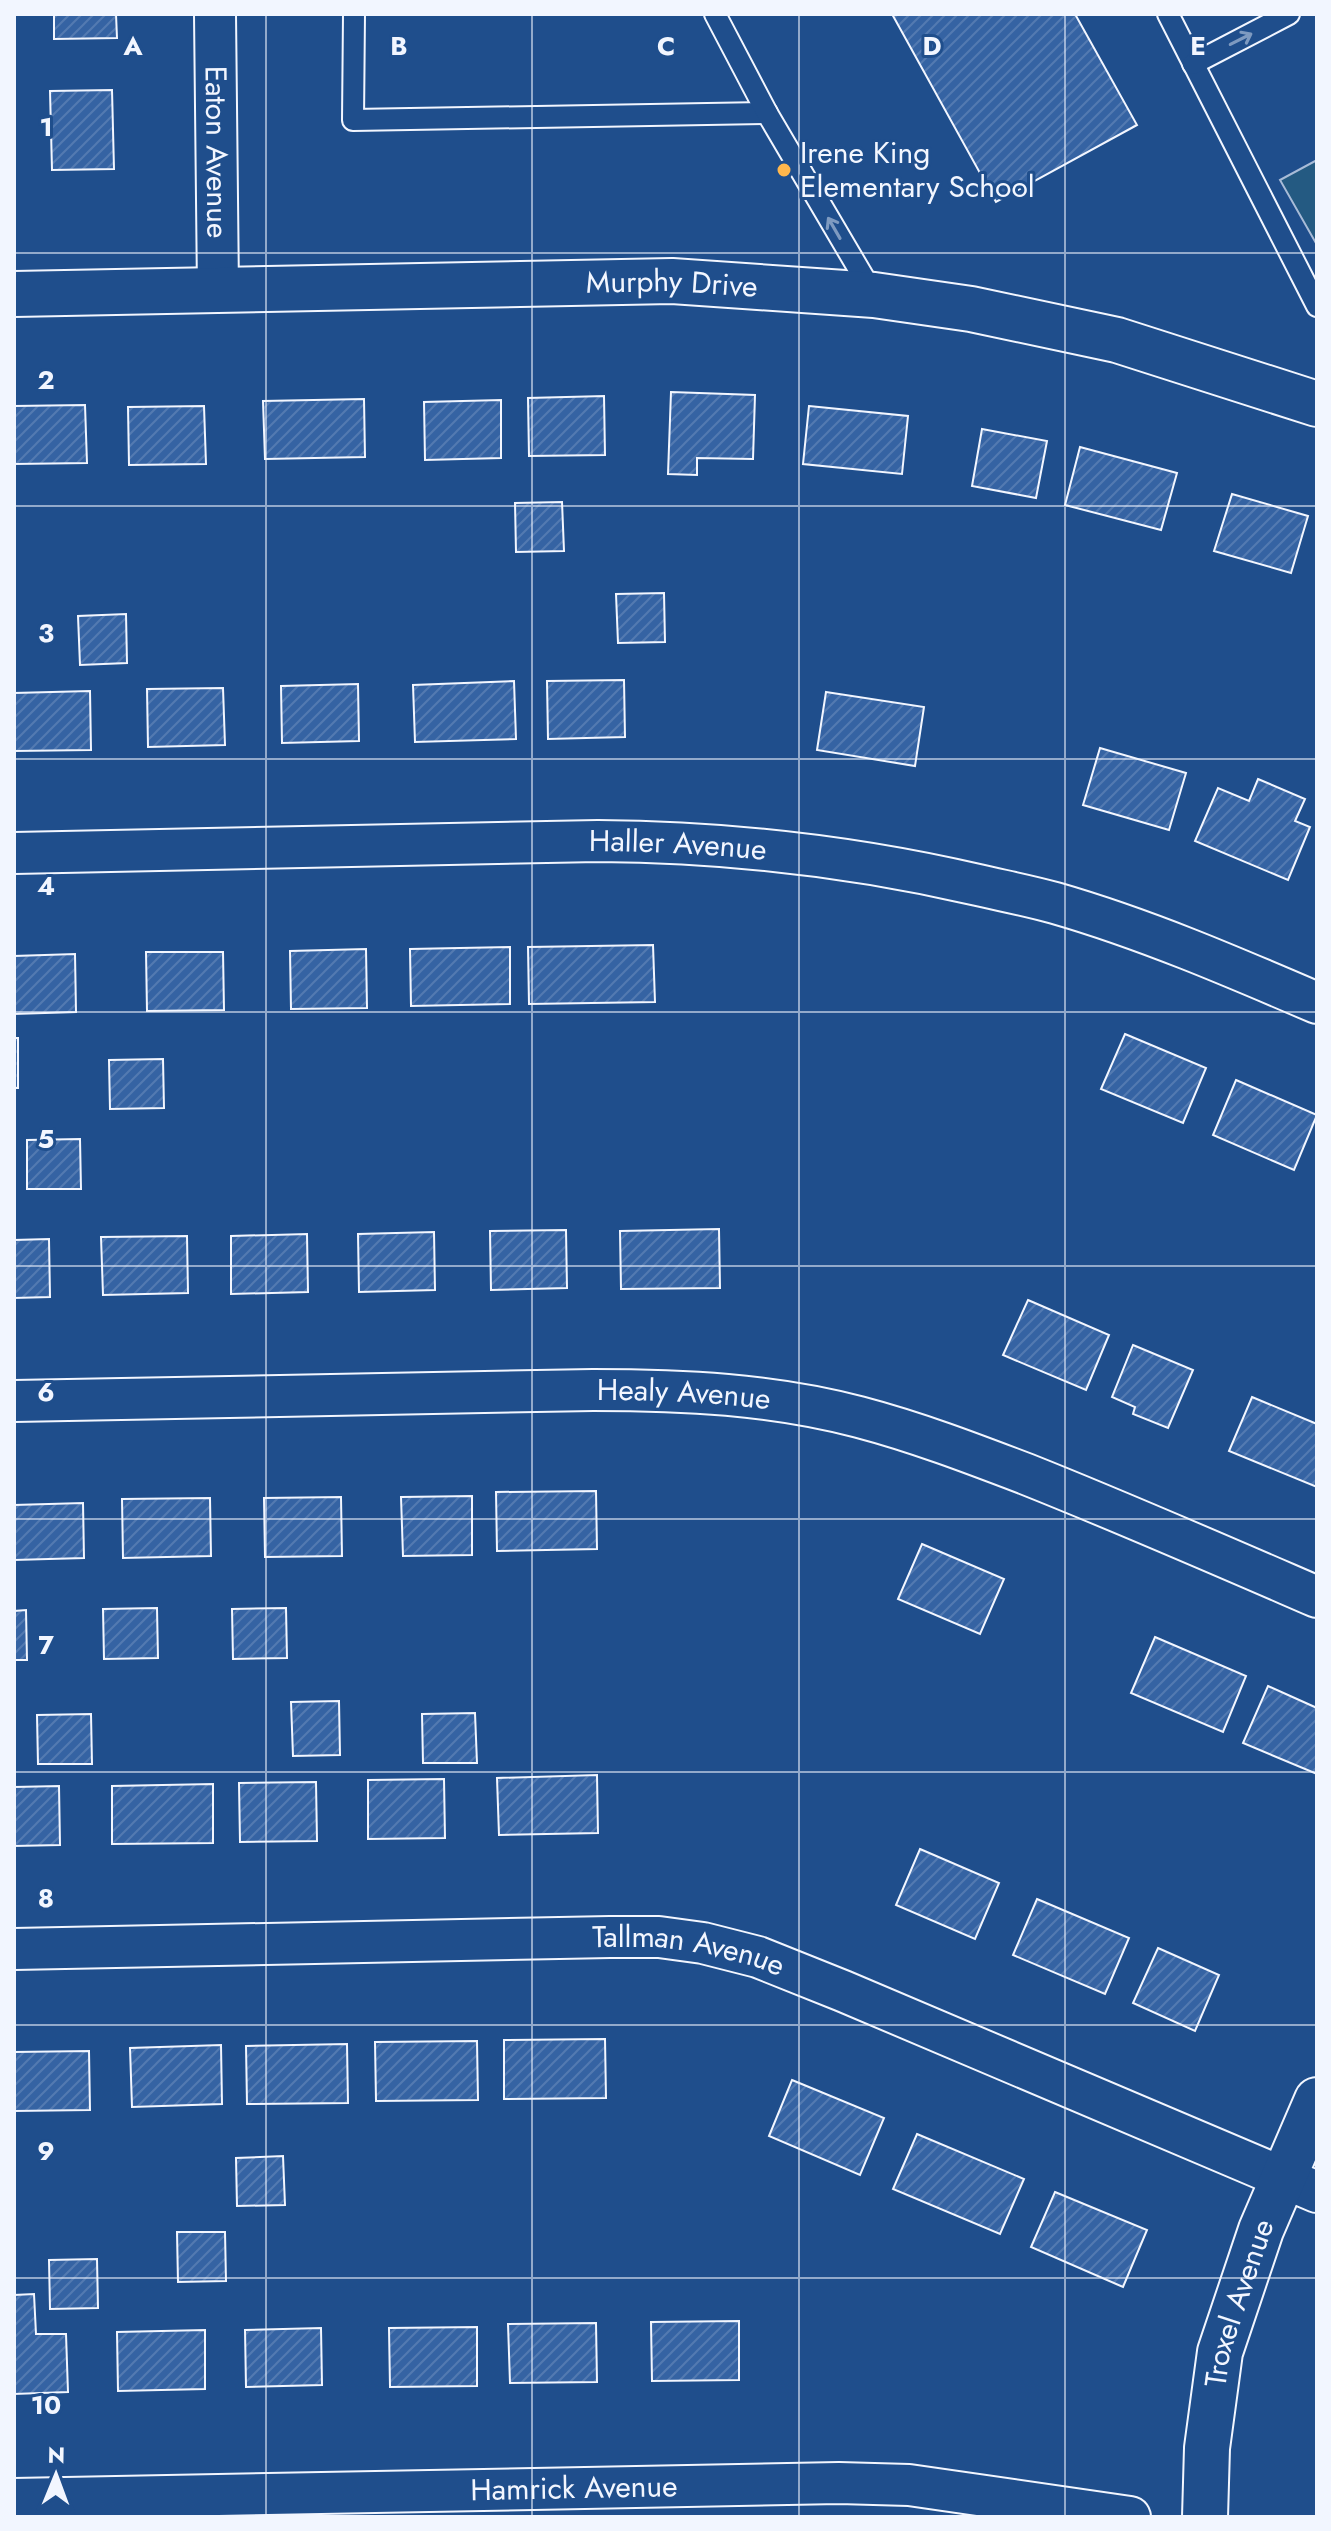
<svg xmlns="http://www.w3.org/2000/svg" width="1331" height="2531" viewBox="0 0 1331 2531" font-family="Jost,sans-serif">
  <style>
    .park { fill: #245a82; stroke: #a8bbd7; stroke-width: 2 }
    .building { fill: url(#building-hatch); stroke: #f2f6ff; stroke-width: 2 }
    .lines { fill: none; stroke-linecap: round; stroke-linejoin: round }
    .service-casing { stroke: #f2f6ff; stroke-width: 24 }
    .minor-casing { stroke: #f2f6ff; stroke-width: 44 }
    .tertiary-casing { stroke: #f2f6ff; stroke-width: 48 }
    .service { stroke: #1f4e8c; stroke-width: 20 }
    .minor { stroke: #1f4e8c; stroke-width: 40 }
    .tertiary { stroke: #1f4e8c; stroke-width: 44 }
    .oneway { stroke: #7e9ac0 }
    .grid { fill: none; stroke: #f2f6ff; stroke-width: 2; stroke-opacity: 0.55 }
    .poi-dot { fill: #ffb74d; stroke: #1f4e8c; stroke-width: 3 }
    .labels { text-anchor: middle; stroke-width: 6; stroke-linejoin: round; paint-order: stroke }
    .street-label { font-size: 30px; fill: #f2f6ff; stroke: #1f4e8c }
    .poi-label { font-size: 30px; fill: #f2f6ff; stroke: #1f4e8c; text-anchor: start }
    .grid-label { font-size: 26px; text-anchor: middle; font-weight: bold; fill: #f2f6ff; stroke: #1f4e8c; stroke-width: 6; stroke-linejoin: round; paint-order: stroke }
  </style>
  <defs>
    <pattern id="building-hatch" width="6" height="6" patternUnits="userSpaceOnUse" patternTransform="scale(2)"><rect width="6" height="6" fill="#3563a3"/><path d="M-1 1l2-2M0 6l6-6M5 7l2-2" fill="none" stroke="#537ab1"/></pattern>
  </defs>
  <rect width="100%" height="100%" fill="#1f4e8c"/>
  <path class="park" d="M1317 160V245L1280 180Z"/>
  <g class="building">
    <path d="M54 14H116L117 38 54 39Z"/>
    <path d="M892 14H1075L1137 125 996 202Z"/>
    <path d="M112 90 114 169 52 170 50 91Z"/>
    <path d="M671 392 755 395 753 459 697 458V475L668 474Z"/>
    <path d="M604 396 605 455 529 456 528 398Z"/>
    <path d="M364 399 365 457 265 459 263 401Z"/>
    <path d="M501 400V458L425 460 424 402Z"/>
    <path d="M85 405 87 463 14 464V406Z"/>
    <path d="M204 406 206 464 129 465 128 407Z"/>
    <path d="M809 406 908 416 902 474 803 464Z"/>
    <path d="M982 429 1047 441 1036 498 972 486Z"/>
    <path d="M1080 447 1177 473 1161 530 1065 505Z"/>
    <path d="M1232 494 1308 516 1291 573 1214 551Z"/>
    <path d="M562 502 564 551 516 552 515 503Z"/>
    <path d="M664 593 665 642 618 643 616 594Z"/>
    <path d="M126 614 127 663 80 665 78 616Z"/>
    <path d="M624 680 625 737 548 739 547 681Z"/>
    <path d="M514 681 516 739 415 742 413 685Z"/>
    <path d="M358 684 359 741 282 743 281 686Z"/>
    <path d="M223 688 225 745 148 747 147 689Z"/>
    <path d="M90 691 91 750 14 751V693Z"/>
    <path d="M826 692 924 707 915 766 817 750Z"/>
    <path d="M1100 748 1186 773 1169 830 1083 805Z"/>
    <path d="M1258 779 1305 799 1295 821 1310 827 1288 880 1195 841 1218 788 1249 801Z"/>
    <path d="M653 945 655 1002 529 1004 528 947Z"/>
    <path d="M510 947V1004L411 1006 410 949Z"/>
    <path d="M366 949 367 1008 291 1009 290 951Z"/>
    <path d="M146 952H223L224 1010 147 1011Z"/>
    <path d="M75 954 76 1012 14 1014V956Z"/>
    <path d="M1125 1034 1206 1068 1183 1123 1101 1089Z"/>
    <rect x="14" y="1038" width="4" height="50"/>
    <path d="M163 1059 164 1108 110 1109 109 1060Z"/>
    <path d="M1236 1080 1317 1115 1294 1170 1213 1135Z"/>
    <path d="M80 1139 81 1189H27V1140Z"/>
    <path d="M719 1229 720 1288 621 1289 620 1231Z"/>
    <path d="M566 1230 567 1288 491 1290 490 1231Z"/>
    <path d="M434 1232 435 1290 359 1292 358 1234Z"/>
    <path d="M307 1234 308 1292 231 1294V1236Z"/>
    <path d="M187 1236 188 1293 103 1295 101 1237Z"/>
    <path d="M49 1239 50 1297 14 1298V1240Z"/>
    <path d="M1028 1300 1109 1335 1086 1390 1003 1355Z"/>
    <path d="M1133 1345 1193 1370 1168 1428 1133 1414 1135 1407 1112 1397Z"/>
    <path d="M1252 1397 1317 1424V1487L1229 1451Z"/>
    <path d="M596 1491 597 1549 497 1551 496 1492Z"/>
    <path d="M472 1496V1555L403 1556 401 1497Z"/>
    <path d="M341 1497 342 1556 265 1557 264 1498Z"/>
    <path d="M210 1498 211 1556 123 1558 122 1499Z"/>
    <path d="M83 1503 84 1558 14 1560V1505Z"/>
    <path d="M922 1544 1004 1579 980 1634 898 1599Z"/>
    <path d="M157 1608 158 1658 104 1659 103 1609Z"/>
    <path d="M286 1608 287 1658 233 1659 232 1609Z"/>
    <path d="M26 1610 27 1660H14V1611Z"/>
    <path d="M1155 1637 1246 1676 1223 1732 1131 1693Z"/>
    <path d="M1268 1686 1317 1708V1774L1243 1743Z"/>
    <path d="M339 1701 340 1755 293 1756 291 1702Z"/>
    <path d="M475 1713 477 1763H423L422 1714Z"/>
    <path d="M91 1714 92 1764H38L37 1715Z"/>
    <path d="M597 1775 598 1833 499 1835 497 1778Z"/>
    <path d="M444 1779 445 1838 368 1839V1780Z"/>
    <path d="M316 1782 317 1841 240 1842 239 1783Z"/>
    <path d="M213 1784V1843L112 1844V1786Z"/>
    <path d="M59 1786 60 1845 14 1846V1787Z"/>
    <path d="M920 1849 999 1883 975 1939 896 1905Z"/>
    <path d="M1037 1899 1129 1938 1105 1994 1013 1955Z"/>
    <path d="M1158 1948 1219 1975 1195 2031 1133 2003Z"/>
    <path d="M605 2039 606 2098 504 2099V2040Z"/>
    <path d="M477 2041 478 2100 376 2101 375 2042Z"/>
    <path d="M347 2044 348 2103 247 2104 246 2046Z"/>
    <path d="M221 2045 222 2104 132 2107 130 2048Z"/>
    <path d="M89 2051 90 2110 14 2111V2052Z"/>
    <path d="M792 2080 884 2118 860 2175 769 2136Z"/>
    <path d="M917 2134 1024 2179 1000 2234 893 2189Z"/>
    <path d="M283 2156 285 2205 237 2206 236 2158Z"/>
    <path d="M1055 2192 1147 2230 1123 2287 1031 2247Z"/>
    <path d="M177 2232H225L226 2281 178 2282Z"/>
    <path d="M97 2259 98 2308 50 2309 49 2260Z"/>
    <path d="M34 2294 36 2334H66L68 2392 14 2394V2295Z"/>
    <path d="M739 2321V2380L652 2381 651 2322Z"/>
    <path d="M596 2323 597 2382 510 2383 508 2324Z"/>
    <path d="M477 2327V2386L390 2387 389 2328Z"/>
    <path d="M321 2328 322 2385 246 2387 245 2330Z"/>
    <path d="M205 2330V2389L118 2391 117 2332Z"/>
  </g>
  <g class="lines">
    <defs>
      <g id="service">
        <path d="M354 14 353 120 767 113"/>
        <path d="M715 14 767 113 874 295"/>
        <path d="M1168 14 1317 306"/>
        <path d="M1193 64 1289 14"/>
      </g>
      <g id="minor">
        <path id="s1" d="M215 14 218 291"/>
        <path id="s2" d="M14 853 598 841C727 842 853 856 978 885 1004 891 1030 896 1055 903 1145 929 1231 966 1317 1003"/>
        <path id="s3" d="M14 1401 593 1390C682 1390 773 1394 859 1417 916 1432 971 1453 1026 1474 1124 1513 1220 1555 1317 1597"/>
        <path id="s4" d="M14 1949 610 1937H659L703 1943 758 1957 843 1991 1317 2192"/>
        <path id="s5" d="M14 2499 839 2483 909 2485 1130 2517"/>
      </g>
      <g id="tertiary">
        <path id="s6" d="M14 294 672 281 874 295 971 309 1117 340 1317 404"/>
        <path id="s7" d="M1205 2517 1207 2448 1220 2352 1261 2230 1317 2100"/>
      </g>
    </defs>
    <use href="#service" class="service-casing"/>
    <use href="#minor" class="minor-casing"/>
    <use href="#tertiary" class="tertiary-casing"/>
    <use href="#service" class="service"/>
    <use href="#minor" class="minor"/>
    <use href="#tertiary" class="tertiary"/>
  </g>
  <defs><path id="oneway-shaft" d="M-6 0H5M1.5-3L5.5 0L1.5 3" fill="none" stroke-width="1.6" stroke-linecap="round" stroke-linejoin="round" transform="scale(2)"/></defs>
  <g class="oneway">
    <use href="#oneway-shaft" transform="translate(1241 39) rotate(-27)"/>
    <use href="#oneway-shaft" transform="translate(834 228) rotate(-120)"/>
  </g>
  <path class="grid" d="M266 14V2517M532 14V2517M799 14V2517M1065 14V2517M14 253H1317M14 506H1317M14 759H1317M14 1012H1317M14 1266H1317M14 1519H1317M14 1772H1317M14 2025H1317M14 2278H1317"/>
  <circle class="poi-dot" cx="784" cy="170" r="8"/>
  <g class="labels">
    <g class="street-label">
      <text dy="10" stroke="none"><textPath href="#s1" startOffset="138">Eaton Avenue</textPath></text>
      <text dy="10" stroke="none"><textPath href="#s6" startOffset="658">Murphy Drive</textPath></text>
      <text dy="10" stroke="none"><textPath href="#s2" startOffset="664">Haller Avenue</textPath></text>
      <text dy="10" stroke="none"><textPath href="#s3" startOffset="670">Healy Avenue</textPath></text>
      <text dy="10" stroke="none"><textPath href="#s4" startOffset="676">Tallman Avenue</textPath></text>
      <text dy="10" stroke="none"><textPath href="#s7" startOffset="218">Troxel Avenue</textPath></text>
      <text dy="10" stroke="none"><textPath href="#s5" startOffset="560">Hamrick Avenue</textPath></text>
    </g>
    <g class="poi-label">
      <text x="800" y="163">Irene King<tspan x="800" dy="34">Elementary School</tspan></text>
    </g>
  </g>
  <g class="grid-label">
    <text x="133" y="55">A</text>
    <text x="399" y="55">B</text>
    <text x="666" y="55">C</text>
    <text x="932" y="55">D</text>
    <text x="1198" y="55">E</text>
    <text x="46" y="136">1</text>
    <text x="46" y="389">2</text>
    <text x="46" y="642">3</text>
    <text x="46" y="895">4</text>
    <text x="46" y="1148">5</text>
    <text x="46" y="1401">6</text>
    <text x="46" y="1654">7</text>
    <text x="46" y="1907">8</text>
    <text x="46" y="2160">9</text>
    <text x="46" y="2414">10</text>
  </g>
  <rect width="1331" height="2531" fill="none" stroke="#f2f6ff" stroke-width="32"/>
  <g transform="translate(56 2475) rotate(1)" stroke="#1f4e8c" stroke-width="6" paint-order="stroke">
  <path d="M0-6L14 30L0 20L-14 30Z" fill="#f2f6ff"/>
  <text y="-12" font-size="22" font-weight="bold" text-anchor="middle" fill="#f2f6ff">N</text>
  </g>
</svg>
